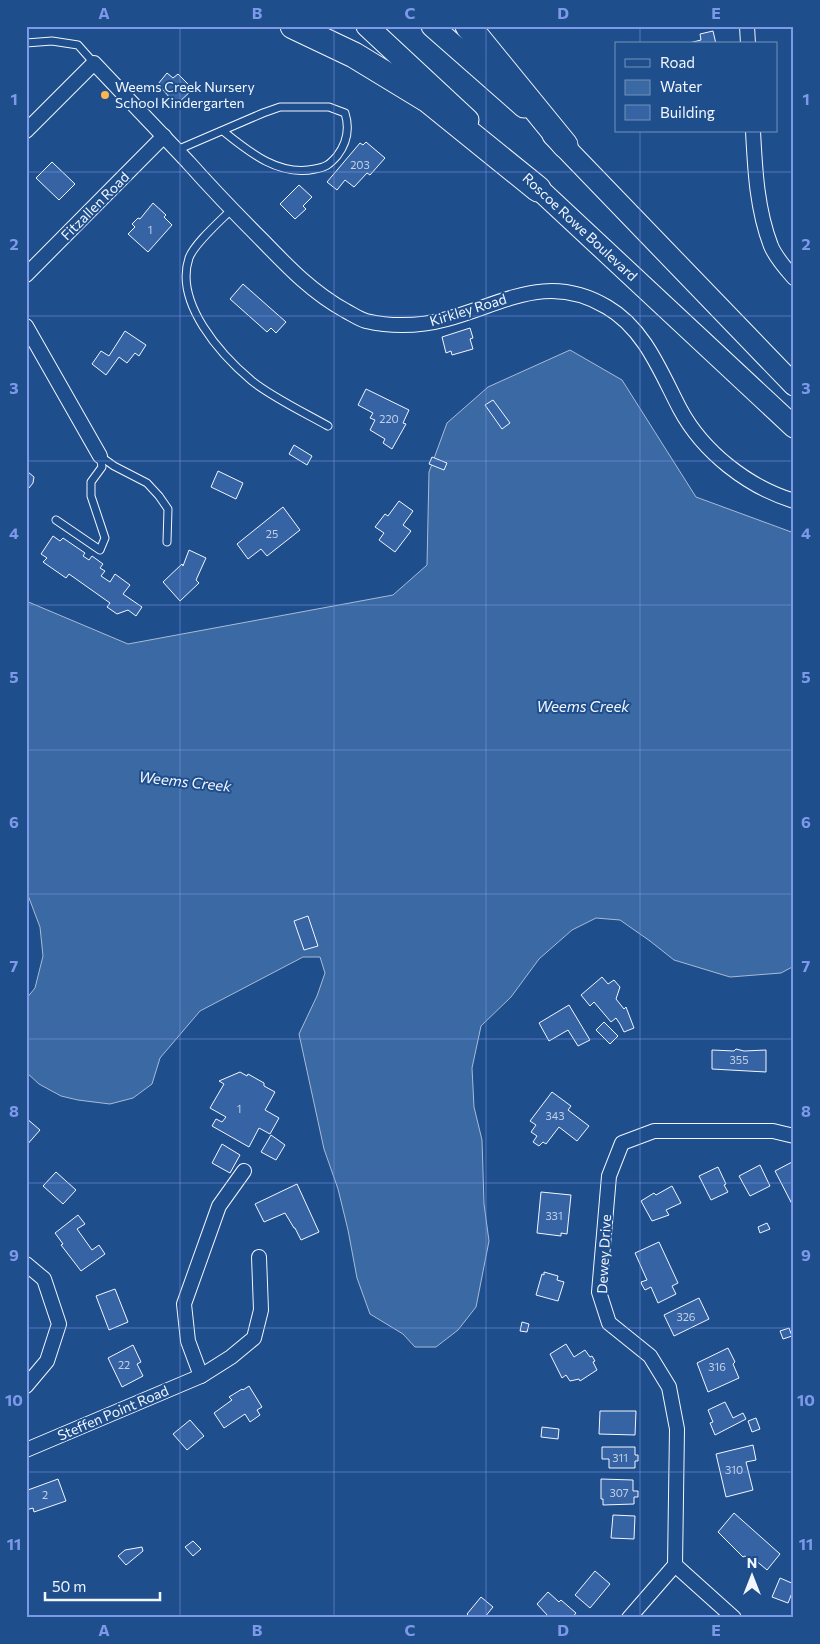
<svg xmlns="http://www.w3.org/2000/svg" width="820" height="1644" viewBox="0 0 820 1644" font-family="Commissioner,sans-serif">
  <style>
    .water { fill: #3b69a3; stroke: #a8bbd7 }
    .building { fill: #3563a3; stroke: #f2f6ff }
    .lines { fill: none; stroke-linecap: round; stroke-linejoin: round }
    .service-casing { stroke: #f2f6ff; stroke-width: 9 }
    .minor-casing { stroke: #f2f6ff; stroke-width: 16 }
    .primary-casing { stroke: #f2f6ff; stroke-width: 23 }
    .motorway-casing { stroke: #f2f6ff; stroke-width: 27 }
    .service { stroke: #1f4e8c; stroke-width: 7 }
    .minor { stroke: #1f4e8c; stroke-width: 14 }
    .primary { stroke: #1f4e8c; stroke-width: 21 }
    .motorway { stroke: #1f4e8c; stroke-width: 25 }
    .grid { fill: none; stroke: #7d9aea; stroke-width: 1; stroke-opacity: 0.55 }
    .poi-dot { fill: #ffb74d; stroke: #1f4e8c; stroke-width: 2 }
    .labels { text-anchor: middle; stroke-width: 4; stroke-linejoin: round; paint-order: stroke }
    .number-label { font-size: 11px; fill: #c3d1e8 }
    .poi-label { font-size: 14px; fill: #f2f6ff; stroke: #1f4e8c; text-anchor: start }
    .street-label { font-size: 14px; fill: #f2f6ff; stroke: #1f4e8c }
    .water-label { font-size: 15px; font-style: italic; fill: #f2f6ff; stroke: #1f4e8c }
    .neatline { fill: none; stroke: #7d9aea; stroke-width: 2 }
    .grid-label { font-size: 16px; text-anchor: middle; font-weight: bold; fill: #7d9aea }
  </style>
  <rect width="100%" height="100%" fill="#1f4e8c"/>
  <path class="water" d="M570 350 622 380 696 497 794 533V966L781 973 730 977 674 960 650 941 620 920 596 918 572 930 539 959 511 997 481 1026 472 1068 474 1107 482 1140 484 1204 489 1241 476 1307 458 1330 436 1347H415L403 1334 370 1314 357 1278 348 1230 338 1189 324 1149 299 1034 317 996 325 973 320 957H303L200 1011 160 1058 152 1084 133 1098 110 1104 78 1100 61 1096 39 1084 26 1072V999L35 988 43 956 40 927 26 890V601L128 644 393 595 427 565 429 472 447 423 488 387Z"/>
  <g class="building">
    <path d="M713 31 716 44H685L701 40 700 34Z"/>
    <path d="M167 73 173 78 178 74 193 89 176 105 158 84Z"/>
    <path d="M366 142 385 158 370 175 367 173 354 187 345 180 337 190 327 182 360 143 363 145Z"/>
    <path d="M52 162 75 184 59 200 36 178Z"/>
    <path d="M299 185 312 197 303 206 306 209 295 219 280 204Z"/>
    <path d="M153 203 166 215 164 217 172 225 148 252 128 234 135 227 132 224 138 218 140 219Z"/>
    <path d="M243 284 286 322 276 333 271 328 267 332 230 299Z"/>
    <path d="M470 328 473 338 470 339 473 349 452 355 451 351 446 353 442 337Z"/>
    <path d="M125 331 146 345 139 356 135 353 127 363 119 357 106 375 92 364 101 351 109 356Z"/>
    <path d="M366 389 409 410 403 423 406 424 392 449 383 443 385 439 370 430 375 420 370 418 373 413 358 405Z"/>
    <path d="M493 400 510 423 502 429 485 405Z"/>
    <path d="M294 445 312 456 307 465 289 454Z"/>
    <path d="M432 457 447 463 444 470 429 464Z"/>
    <path d="M218 471 243 483 236 499 211 487Z"/>
    <path d="M28 472 34 477 33 483 29 488H26V473Z"/>
    <path d="M399 501 413 511 403 525 411 531 395 552 379 540 384 533 375 527 385 514 388 516Z"/>
    <path d="M283 507 300 530 267 556 261 549 248 559 237 544Z"/>
    <path d="M53 536 60 541 63 538 85 553 83 556 89 560 92 556 103 564 100 568 105 571 101 576 110 582 115 574 130 585 123 594 142 607 136 616 128 610 117 614 107 607 110 603 69 574 66 578 43 562 47 558 41 554Z"/>
    <path d="M189 550 206 558 196 580 199 583 180 601 163 582 182 564 183 566Z"/>
    <path d="M308 916 318 946 304 950 294 921Z"/>
    <path d="M602 977 608 984 614 980 620 987 616 999 624 1009 626 1007 634 1028 624 1032 620 1024 616 1018 611 1022 594 1002 590 1006 581 995Z"/>
    <path d="M569 1005 590 1040 578 1046 568 1030 549 1041 539 1023Z"/>
    <path d="M604 1022 618 1036 610 1044 596 1030Z"/>
    <path d="M736 1049 744 1051 766 1050V1072L712 1069V1050L734 1051Z"/>
    <path d="M240 1072 247 1076 248 1074 264 1083V1086L275 1092 265 1110 279 1118 270 1134 259 1128 249 1147 212 1126 216 1119 222 1122 226 1117 210 1108 224 1084 219 1081Z"/>
    <path d="M552 1092 571 1106 568 1110 589 1126 577 1141 559 1127 546 1144 543 1142 539 1146 533 1142 537 1136 531 1132 536 1125 530 1121Z"/>
    <path d="M26 1118 40 1130 26 1146Z"/>
    <path d="M271 1135 285 1145 276 1160 261 1152Z"/>
    <path d="M222 1144 240 1155 230 1173 212 1163Z"/>
    <path d="M794 1161V1203L792 1204 775 1171Z"/>
    <path d="M760 1165 770 1186 750 1196 739 1176Z"/>
    <path d="M718 1167 726 1184 724 1185 728 1192 711 1200 699 1176Z"/>
    <path d="M56 1172 76 1190 63 1204 43 1186Z"/>
    <path d="M297 1184 319 1232 301 1240 295 1228H294L285 1213 264 1222 255 1204Z"/>
    <path d="M672 1186 681 1203 666 1210 669 1215 652 1221 641 1201 654 1193 656 1195Z"/>
    <path d="M541 1192 571 1195 567 1234 561 1233V1236L537 1233Z"/>
    <path d="M78 1215 85 1224 77 1229 92 1250 99 1245 105 1254 81 1271 61 1245 63 1244 55 1233Z"/>
    <path d="M767 1223 770 1229 760 1233 758 1227Z"/>
    <path d="M659 1242 678 1283 672 1286 676 1294 658 1303 651 1287 645 1290 642 1285 641 1282 647 1280 635 1253Z"/>
    <path d="M544 1272 558 1276 557 1280 564 1282 558 1301 536 1295 542 1274 544 1275Z"/>
    <path d="M115 1289 128 1322 109 1330 96 1296Z"/>
    <path d="M699 1298 709 1319 674 1336 664 1315Z"/>
    <path d="M522 1322 529 1324 527 1332 520 1331Z"/>
    <path d="M789 1328 792 1336 783 1339 780 1331Z"/>
    <path d="M566 1344 574 1357 585 1350 590 1357 592 1356 595 1361 593 1362 597 1370 580 1381 579 1379 570 1381 566 1375 562 1378 550 1354Z"/>
    <path d="M133 1345 141 1362 137 1364 143 1376 122 1387 108 1358Z"/>
    <path d="M728 1348 735 1362 733 1364 739 1378 708 1392 697 1363Z"/>
    <path d="M249 1386 262 1407 257 1410 260 1415 250 1422 245 1414 224 1428 214 1413 232 1400 229 1397 242 1389 243 1390Z"/>
    <path d="M725 1402 733 1418 743 1413 746 1419 715 1435 710 1423 713 1422 708 1410Z"/>
    <path d="M600 1411H636L635 1435 599 1434Z"/>
    <path d="M756 1418 760 1429 752 1432 748 1421Z"/>
    <path d="M190 1420 204 1436 187 1450 173 1434Z"/>
    <path d="M542 1427 559 1429 558 1439 541 1437Z"/>
    <path d="M753 1445 756 1460 746 1462 753 1490 726 1497 716 1454Z"/>
    <path d="M602 1447H635V1455H638V1461H635V1468H609V1459H602Z"/>
    <path d="M58 1479 66 1501 34 1512 33 1508 26 1510V1487L28 1490Z"/>
    <path d="M601 1479 633 1480V1491H638V1497H634V1504L603 1505V1499H601Z"/>
    <path d="M734 1513 780 1554 767 1570 754 1559 752 1561 745 1556 743 1557 718 1532Z"/>
    <path d="M613 1515 635 1516 634 1539 611 1538Z"/>
    <path d="M193 1541 201 1549 193 1556 185 1547Z"/>
    <path d="M142 1547 143 1551 126 1565 118 1556 125 1550Z"/>
    <path d="M595 1571 610 1584 590 1608 575 1595Z"/>
    <path d="M780 1578 794 1584V1588L788 1603 772 1597Z"/>
    <path d="M548 1592 559 1602 561 1600 576 1613 572 1618H546L548 1616 537 1604Z"/>
    <path d="M481 1597 493 1607 484 1618H471L467 1614Z"/>
  </g>
  <g class="lines">
    <defs>
      <g id="service">
        <path d="M26 43 52 41 78 45 94 63"/>
        <path d="M177 150 263 113 280 107H329L345 113C350 129 347 143 337 156 329 165 326 167 315 169 279 177 249 152 223 131"/>
        <path d="M231 210C220 221 194 244 189 258 174 303 221 355 252 381 272 397 305 413 328 426"/>
        <path d="M100 456 114 466 147 483 159 496 168 509 167 542"/>
        <path d="M56 520 100 550 105 538 91 496V482L102 467 100 456"/>
      </g>
      <g id="minor">
        <path d="M747 26 748 44"/>
        <path d="M26 131 94 63C125 96 157 129 188 162 212 189 237 215 263 241 288 267 313 293 346 311 352 314 359 319 366 321 392 327 421 326 447 319 505 303 548 272 607 307 645 329 661 373 680 409 703 452 748 487 794 501"/>
        <path d="M753 131C755 170 757 210 771 246 776 258 786 269 794 278"/>
        <path d="M26 275 164 136"/>
        <path d="M26 326 100 456"/>
        <path d="M26 1264 44 1279 59 1324 47 1361 26 1386"/>
        <path d="M201 1376 188 1341 184 1304 219 1206 244 1171"/>
        <path d="M26 1450 201 1376 231 1357 254 1338 261 1310 259 1257"/>
        <path d="M675 1565 734 1618"/>
        <path d="M629 1618 675 1565 677 1429 669 1387 650 1356 609 1323 599 1292 609 1176 622 1143 654 1131H773L794 1136"/>
      </g>
      <g id="primary">
        <path d="M367 26 468 120"/>
        <path d="M432 26 524 107"/>
        <path d="M553 135 794 385"/>
        <path d="M527 178 794 427"/>
      </g>
      <g id="motorway">
        <path d="M293 26 354 55 428 100 538 189"/>
        <path d="M468 26 565 145"/>
      </g>
    </defs>
    <use href="#service" class="service-casing"/>
    <use href="#minor" class="minor-casing"/>
    <use href="#primary" class="primary-casing"/>
    <use href="#motorway" class="motorway-casing"/>
    <use href="#service" class="service"/>
    <use href="#minor" class="minor"/>
    <use href="#primary" class="primary"/>
    <use href="#motorway" class="motorway"/>
  </g>
  <path class="grid" d="M180 26V1618M334 26V1618M486 26V1618M640 26V44M640 131V1618M26 172H794M26 316H794M26 461H794M26 605H794M26 750H794M26 894H794M26 1039H794M26 1183H794M26 1328H794M26 1472H794"/>
  <circle class="poi-dot" cx="105" cy="95" r="5"/>
  <g class="labels">
    <g class="number-label">
      <text x="360" y="169">203</text>
      <text x="150" y="234">1</text>
      <text x="389" y="423">220</text>
      <text x="272" y="538">25</text>
      <text x="739" y="1064">355</text>
      <text x="239" y="1113">1</text>
      <text x="555" y="1120">343</text>
      <text x="554" y="1220">331</text>
      <text x="686" y="1321">326</text>
      <text x="124" y="1369">22</text>
      <text x="717" y="1371">316</text>
      <text x="620" y="1462">311</text>
      <text x="734" y="1474">310</text>
      <text x="619" y="1497">307</text>
      <text x="45" y="1499">2</text>
    </g>
    <g class="poi-label">
      <text x="115" y="92">Weems Creek Nursery<tspan x="115" dy="16">School Kindergarten</tspan></text>
    </g>
    <g class="street-label">
      <text transform="translate(95 206) rotate(-45)" y="5">Fitzallen Road</text>
      <text transform="translate(580 227) rotate(43)" y="5">Roscoe Rowe Boulevard</text>
      <text transform="translate(468 310) rotate(-17)" y="5">Kirkley Road</text>
      <text transform="translate(604 1254) rotate(-87)" y="5">Dewey Drive</text>
      <text transform="translate(113 1413) rotate(-23)" y="5">Steffen Point Road</text>
    </g>
    <g class="water-label">
      <text x="583" y="712">Weems Creek</text>
      <text transform="translate(185 782) rotate(6)" y="5">Weems Creek</text>
    </g>
  </g>
  <rect width="820" height="1644" fill="none" stroke="#1f4e8c" stroke-width="55"/>
  <rect x="615" y="42" width="162" height="90" fill="#1f4e8c" stroke="#7391ba"/>
  <rect x="625" y="59" width="25" height="8" fill="#1f4e8c" stroke="#7391ba"/>
  <text x="660" y="68" font-size="15" fill="#f2f6ff">Road</text>
  <rect x="625" y="80" width="25" height="15" fill="#3b69a3" stroke="#7391ba"/>
  <text x="660" y="92" font-size="15" fill="#f2f6ff">Water</text>
  <rect x="625" y="105" width="25" height="15" fill="#3563a3" stroke="#7391ba"/>
  <text x="660" y="118" font-size="15" fill="#f2f6ff">Building</text>
  <g transform="translate(752 1576)" stroke="#1f4e8c" stroke-width="4" paint-order="stroke">
  <path d="M0-4L9 19L0 12L-9 19Z" fill="#f2f6ff"/>
  <text y="-8" font-size="14" font-weight="bold" text-anchor="middle" fill="#f2f6ff">N</text>
  </g>
  <path d="M45 1592v8h115v-8" fill="none" stroke="#f2f6ff" stroke-width="2.5"/>
  <text x="52" y="1592" font-size="15" fill="#f2f6ff" stroke="#1f4e8c" stroke-width="4" paint-order="stroke">50 m</text>
  <rect x="28" y="28" width="764" height="1588" class="neatline"/>
  <g class="grid-label">
    <text x="104" y="19">A</text>
    <text x="257" y="19">B</text>
    <text x="410" y="19">C</text>
    <text x="563" y="19">D</text>
    <text x="716" y="19">E</text>
    <text x="14" y="105">1</text>
    <text x="806" y="105">1</text>
    <text x="14" y="250">2</text>
    <text x="806" y="250">2</text>
    <text x="14" y="394">3</text>
    <text x="806" y="394">3</text>
    <text x="14" y="539">4</text>
    <text x="806" y="539">4</text>
    <text x="14" y="683">5</text>
    <text x="806" y="683">5</text>
    <text x="14" y="828">6</text>
    <text x="806" y="828">6</text>
    <text x="14" y="972">7</text>
    <text x="806" y="972">7</text>
    <text x="14" y="1117">8</text>
    <text x="806" y="1117">8</text>
    <text x="14" y="1261">9</text>
    <text x="806" y="1261">9</text>
    <text x="14" y="1406">10</text>
    <text x="806" y="1406">10</text>
    <text x="14" y="1550">11</text>
    <text x="806" y="1550">11</text>
    <text x="104" y="1636">A</text>
    <text x="257" y="1636">B</text>
    <text x="410" y="1636">C</text>
    <text x="563" y="1636">D</text>
    <text x="716" y="1636">E</text>
  </g>
</svg>
